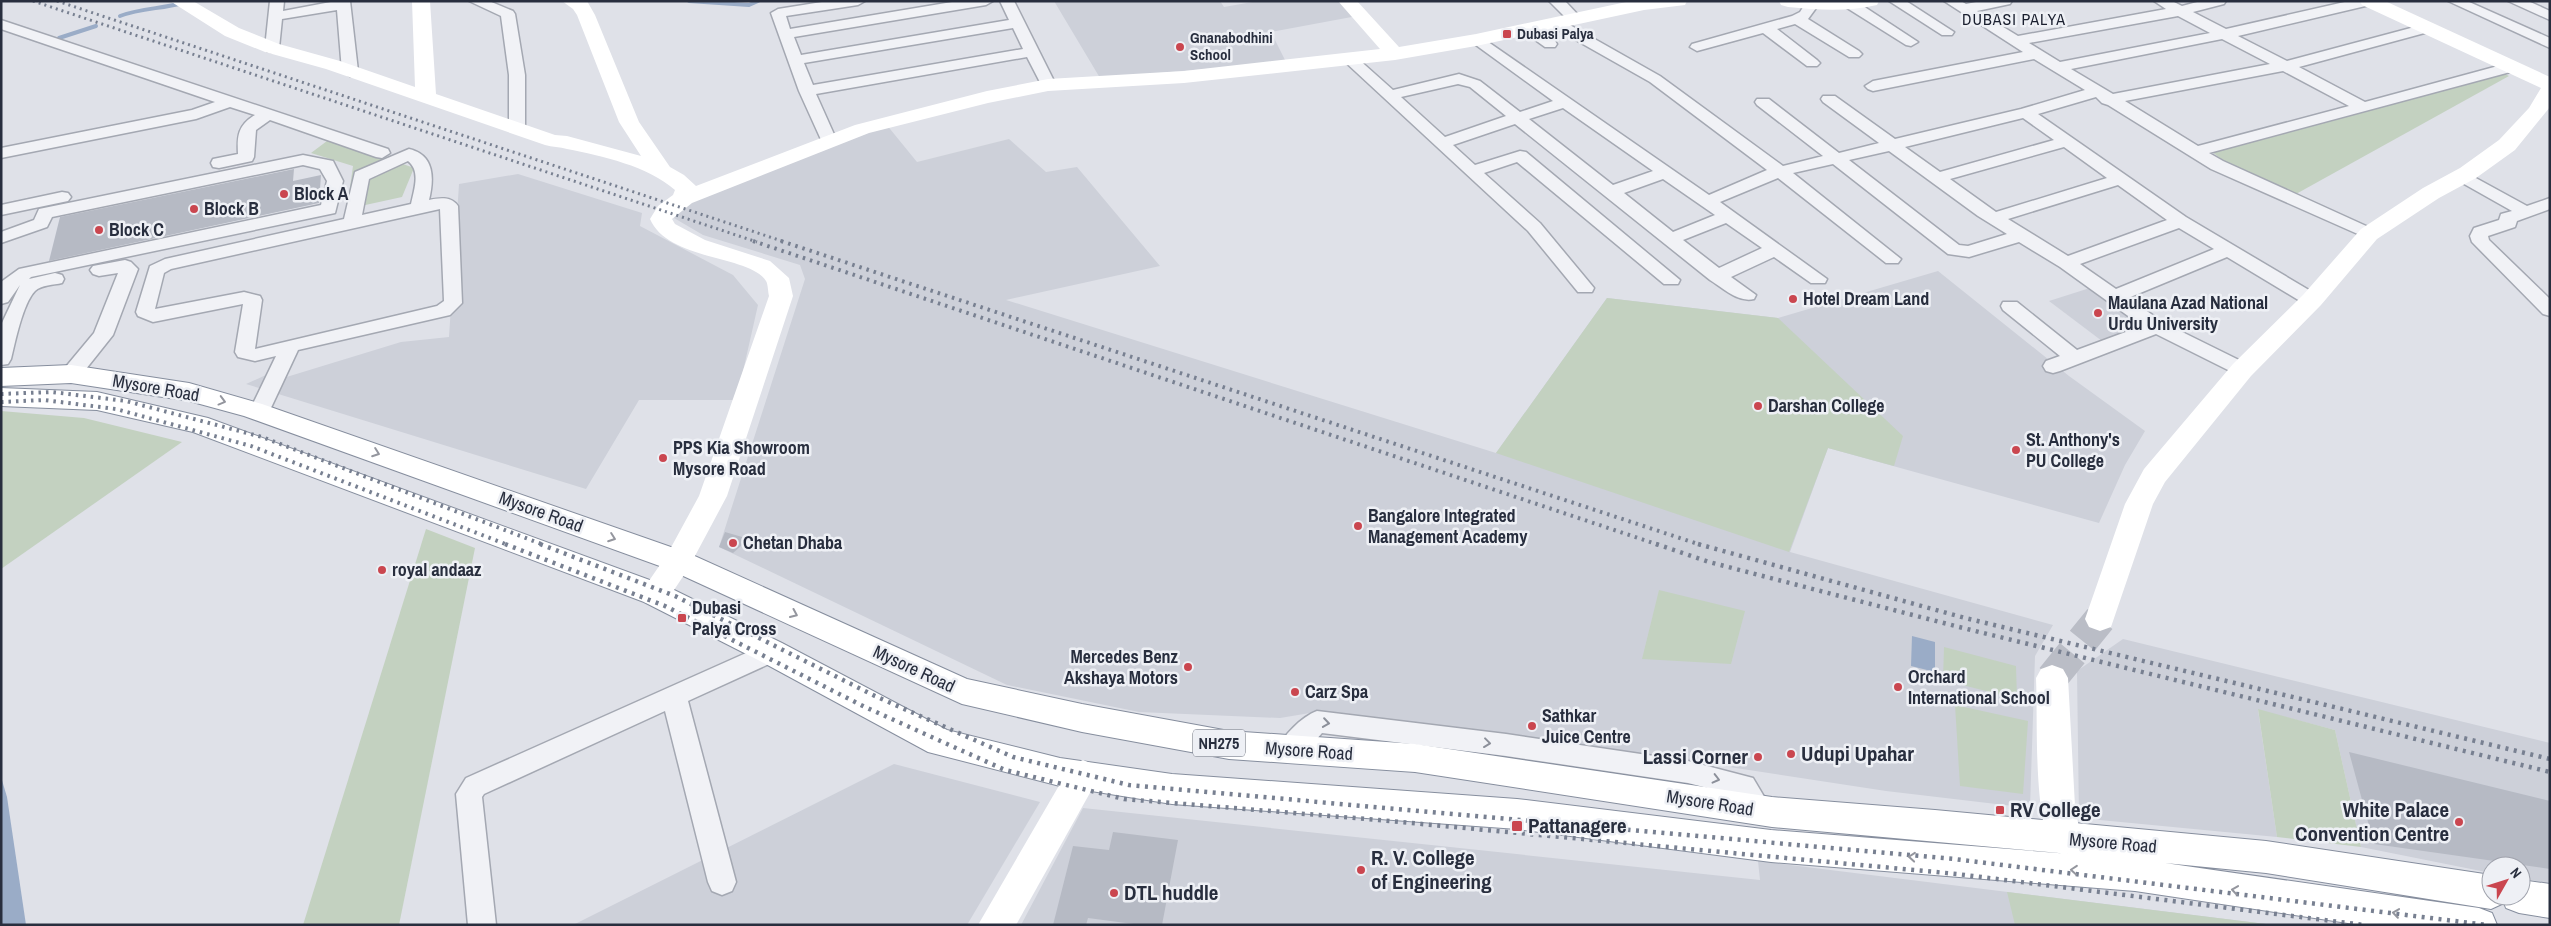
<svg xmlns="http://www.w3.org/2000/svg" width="2551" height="926" viewBox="0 0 2551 926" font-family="'Archivo Narrow',sans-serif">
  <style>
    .built { fill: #cdd0d9 }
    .green { fill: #c3d1c0 }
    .water { fill: #9aacc7 }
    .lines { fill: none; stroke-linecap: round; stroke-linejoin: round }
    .stream { stroke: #9aacc7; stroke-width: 4 }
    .building { fill: #b6bac4 }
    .secondary-tunnel { stroke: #babdc6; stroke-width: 32; stroke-dasharray: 32 16; stroke-linecap: butt }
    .street-casing { stroke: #a4a8b2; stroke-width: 3 }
    .highway-casing { stroke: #868e9e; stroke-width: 2 }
    .street { fill: #f1f2f6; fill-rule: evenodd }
    .secondary { fill: #fff; fill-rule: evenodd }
    .highway { fill: #fff; fill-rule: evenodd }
    .rail-far2 { stroke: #788091; stroke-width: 3; stroke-dasharray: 2 4; stroke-linecap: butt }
    .rail-far1 { stroke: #788091; stroke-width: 4; stroke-dasharray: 2.5 5; stroke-linecap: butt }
    .rail { stroke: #788091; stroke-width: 4.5; stroke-dasharray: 3 5.5; stroke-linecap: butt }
    .oneway { stroke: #94969e }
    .oneway2 { stroke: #8c909a }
    .poi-dot { fill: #ca464f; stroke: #eef0f5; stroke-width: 2 }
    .labels { text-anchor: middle; stroke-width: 5; stroke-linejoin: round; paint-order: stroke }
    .far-poi-label { font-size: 15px; font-weight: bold; fill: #282e3e; stroke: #eef0f5; text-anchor: start }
    .far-neighbourhood-label { font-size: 16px; letter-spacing: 1px; fill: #1a1f2f; stroke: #eef0f5 }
    .shield { fill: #eef0f5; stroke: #636875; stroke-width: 1 }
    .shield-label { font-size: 16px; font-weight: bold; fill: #282e3e }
    .poi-label { font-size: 18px; font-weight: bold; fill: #282e3e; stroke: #eef0f5; text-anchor: start }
    .street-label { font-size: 18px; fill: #282e3e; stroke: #eef0f5 }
    .near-poi-label { font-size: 21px; font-weight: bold; fill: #282e3e; stroke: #eef0f5; text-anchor: start }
  </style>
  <rect width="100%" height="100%" fill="#dfe1e8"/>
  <g class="built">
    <path d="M1054 1H1220L1224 7 1258 1H1345L1357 16 1271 32 1286 62 1100 78Z"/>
    <path d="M886 124 917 162 1009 139 1046 172 1077 167 1160 266 1006 300 1496 453 1607 298 1778 318 1938 271 2069 376 2145 431 2125 465 2099 523 1828 448 1790 552 2053 625 2035 656 2030 808 1886 791 1638 753 1322 711 1280 718 1139 712 1007 685 719 547 805 279 800 265 703 235 674 218 687 198Z"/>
    <path d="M518 174 642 213 640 226 733 275 758 305 741 380 739 400H639L586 489 246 384 266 375 280 379 401 342 449 337 459 184Z"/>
    <path d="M2093 287 2147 326 2102 341 2049 301Z"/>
    <path d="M2123 639 2550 743V884L2521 878V866H2491V873L2361 847 2335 730 2258 710 2277 837 2079 818 2077 671Z"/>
    <path d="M894 764 1040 802 967 925H573Z"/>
    <path d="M1083 808 1760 880 1758 861 2274 925H1021Z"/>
  </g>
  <g class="green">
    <path d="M2501 72 2509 76 2296 194 2225 162 2202 144Z"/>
    <path d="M331 138 414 168 402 197 347 209 353 166 311 153Z"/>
    <path d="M1607 298 1778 318 1903 436 1894 466 1828 448 1789 552 1496 453Z"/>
    <path d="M1 411 84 418 182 442 1 569Z"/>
    <path d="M426 529 475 548 399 925H303Z"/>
    <path d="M1659 590 1745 611 1731 664 1642 659Z"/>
    <path d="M1944 647 2016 666 2017 699 1943 680Z"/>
    <path d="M1955 705 2028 721 2023 794 1960 786Z"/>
    <path d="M2258 709 2335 730 2361 847 2277 837Z"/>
    <path d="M2007 892 2274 925H2015Z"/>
  </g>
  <g class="water">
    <path d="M1912 636 1935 642V672L1911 666Z"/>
    <path d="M1 777 7 797 26 925H1Z"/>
  </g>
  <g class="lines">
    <g class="stream">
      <path d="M689 1 749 5 758 1"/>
      <path d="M120 16C141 8 161 9 183 3"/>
      <path d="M59 38 96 26"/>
    </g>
  </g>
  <g class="building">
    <path d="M294 169 293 181 321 175 319 203 49 261 60 217Z"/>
    <path d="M725 532 749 539 733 553 719 547Z"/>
    <path d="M2349 752 2550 801V869L2374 844Z"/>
    <path d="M1113 832 1178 840 1162 925H1141L1088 918 1086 925H1053L1073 846 1109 850Z"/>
  </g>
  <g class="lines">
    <path class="secondary-tunnel" d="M2052 678 2100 619"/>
    <defs>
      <g id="street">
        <path d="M270 1H284L283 11 336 1H350L358 71 355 74 350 76 342 71 337 10 282 19 279 48 272 52 267 51 265 48Z"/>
        <path d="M469 1H489L513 11 515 14 525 75V127L523 130H511L509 127V75L501 16Z"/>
        <path d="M828 1H865L858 5 786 16 790 29 958 1H993L986 5 794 37 801 55 1009 20 1000 1H1014L1056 85 1053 88H1043L1027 57 816 94 837 141 835 144H823L799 91 771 13 778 9ZM1013 28 1023 49 813 85 804 63Z"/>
        <path d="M1549 1H1565L1581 18 1574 22 1569 21Z"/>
        <path d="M1807 1H1817L1819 4 1808 19 1859 51 1862 54 1859 57H1849L1795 24 1777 29 1817 60 1820 63 1817 66H1807L1763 33 1697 51 1690 47 1692 44 1792 16 1800 12Z"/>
        <path d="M1850 1 1857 2 1918 42 1911 46 1906 45 1847 8 1845 5Z"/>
        <path d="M1889 1H1906L1954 32 1952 35H1942Z"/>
        <path d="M1944 1H1961L1966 4 1981 1H2012L2010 4 1977 11 2018 36 2166 9 2154 1H2172L2182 6 2201 1H2226L2224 4 2193 12 2226 29 2349 1H2376L2374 4 2238 36 2287 61 2422 25H2432L2434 28 2432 31 2299 67 2365 102 2509 63 2517 68 2514 71 2209 153 2223 161 2375 230 2378 234 2375 238 2369 239 2211 169 2108 105 2102 103 2096 97 2038 114 2186 217 2319 296 2321 300 2319 304H2305L2227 257 2128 298 2164 323 2249 365 2252 370 2249 375 2242 377 2156 334 2060 371 2053 373 2046 371 2043 366 2046 361 2060 356 2003 310 2001 306 2003 302H2017L2077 350 2142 326 2060 267 2019 242 1969 257 1948 254 1833 164 1793 173 1901 259 1898 263H1886L1778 178 1720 202 1827 279 1825 283H1811L1774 257 1731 277 1756 295 1754 299C1738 303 1723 288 1710 280L1515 124 1453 145 1475 165 1520 151 1526 152 1680 280 1678 284H1664L1517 162 1484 173 1540 223 1594 288 1592 292H1578L1528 231 1343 60 1351 55 1356 57 1393 90 1459 74 1480 81 1520 112 1553 101 1469 40 1476 36 1481 37 1709 195 1767 170 1650 82 1551 26 1549 23 1551 20H1561L1660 76 1783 166 1823 156 1757 105 1755 102 1757 99H1769L1839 153 1879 143 1823 102 1821 99 1823 96H1835L1895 139 2021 109 2085 90 2034 59 1873 91 1868 89 1865 86 1873 81 2023 52ZM2178 16 2210 33 2060 62 2029 43ZM2222 39 2270 64 2113 94 2071 69ZM2283 71 2349 106 2198 146 2125 101ZM1458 84 1470 87 1506 116 1445 137 1401 97ZM1563 108 1653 171 1613 185 1529 119ZM2023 118 2054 140 1940 172 1905 147ZM2064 147 2107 178 1996 212 1950 179ZM1889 151 1978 216 2007 234 1968 246 1959 245 1849 160ZM1663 179 1715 215 1673 232 1624 193ZM2118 185 2167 220 2068 256 2008 219ZM1726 223 1762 248 1719 268 1683 240ZM2179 228 2214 249 2116 289 2080 264Z"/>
        <path d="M2448 1H2467L2550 38V48Z"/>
        <path d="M2508 1H2528L2550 11V20Z"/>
        <path d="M1 20 388 149 390 153 382 158 376 157 270 120 256 130 254 157 252 161 219 168 213 167 211 163 213 159 238 154C237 136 238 125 255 115L230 107 196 119 1 158V148L192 110 215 102 1 29Z"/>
        <path d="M1529 25 1555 41 1557 44 1555 47H1545L1524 32 1522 29Z"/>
        <path d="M409 149C435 155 434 179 429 200 439 198 451 196 458 206L462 303 450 315 298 350 269 412 266 417 259 419 252 417 249 412 276 356 255 361 238 357 235 352 243 304 153 322 138 316 136 312 150 266 165 259 344 219 355 172ZM408 161C421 171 414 190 411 204L362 215 369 179ZM440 209 444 301 437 306 255 349 262 300 260 296 244 292 155 309 164 273 171 269Z"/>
        <path d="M303 155 333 161 343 181 335 213 31 277 29 279 55 273 62 275 64 279 62 283C54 285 41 285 35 291 23 303 15 342 11 359L8 364 1 365V325L20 285 8 302 1 304V282L19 269 321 205 327 181 320 169 303 165 52 217 47 227 1 243V232L34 220 39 209Z"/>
        <path d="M2463 171 2527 206 2550 198V209L2517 221 2515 227 2488 236 2489 240 2550 299V316L2543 314 2472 242 2470 236 2474 228 2499 220 2501 214 2512 211 2457 180 2455 176 2457 172Z"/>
        <path d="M62 192 68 193 71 197 68 201 1 215V205Z"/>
        <path d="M125 260 131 262 138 269 113 335 78 379 71 381 64 379 61 374 64 369 94 333 118 273 99 276 93 274 90 270 93 266Z"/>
        <path d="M771 642 780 645 783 652 780 659 688 701 736 882 732 891 722 895 712 891 708 882 665 711 484 794 482 797 496 925H468L456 794 466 778Z"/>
        <path d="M1317 711 1506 734 1688 761 1753 778 1772 810 1768 818 1759 822 1750 818 1735 795 1688 783 1506 756 1322 733C1310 746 1299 765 1280 759L1276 751C1283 736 1301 717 1317 711Z"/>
      </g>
      <path id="highway" d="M71 365 189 383 262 404 688 553 967 679 1082 704 1229 731 1415 744 1772 797 1935 810 2266 841 2491 875V896H2521V880L2550 884V918L2519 913 2506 908 2504 903 2491 909 2266 873 2165 863 2479 908 2492 913 2497 925H2361L2135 891 1771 862 1517 829 1172 804 1060 786 928 752 760 661 644 602 193 432 97 410 1 406V388L97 392 208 418 666 586 782 643 947 730 1060 758 1172 774 1517 799 1771 830 2070 854 1772 827 1415 772 1229 759 1082 732 962 704 668 569 244 416 189 401 71 383 1 386V368Z"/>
    </defs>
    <use href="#street" class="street-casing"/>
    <use href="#highway" class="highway-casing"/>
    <use href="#street" class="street"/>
    <g class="secondary">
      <path d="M170 1H193L239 28 279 44 340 61 415 87 412 1H430L436 94 555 135 567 136 641 156 619 122 577 15 573 9 562 1H587L595 15 639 122 670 167 684 175 696 186 855 125 987 91 1048 79 1184 71 1380 49 1338 1H1357L1399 47 1476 34 1631 1H1687L1685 5 1644 10 1476 46 1395 60 1184 83 1048 91 988 103 869 133 692 203 672 219 675 224 705 240 770 261 789 278 793 296 727 496 688 569 666 602 655 606 644 602 640 594 668 553 699 496 769 296C768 292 768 284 766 281 750 255 668 261 650 219L658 206 673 195 675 190C648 166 602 156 567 149 560 147 552 147 545 145L326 69 265 52 225 36Z"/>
      <path d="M1779 1H1879L1877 5C1846 12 1819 10 1788 7L1781 5Z"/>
      <path d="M2360 1H2385L2550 77V107L2515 150 2476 178 2439 198 2377 239 2321 305 2251 376 2165 482 2153 504 2111 627 2100 631 2089 627 2085 619 2125 504 2144 469 2233 364 2303 295 2361 229 2423 188 2460 168 2499 140 2529 108 2541 88 2362 5Z"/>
      <path d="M2052 665 2063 669 2068 678 2075 806 2081 839 2076 850 2064 855 2052 850C2033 810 2038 724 2036 678L2041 669Z"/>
      <path d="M1083 760 1095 765 1100 775 1016 925H978L1071 765Z"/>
    </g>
    <use href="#highway" class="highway"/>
    <g class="rail-far2">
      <path d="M33 1 757 242"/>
      <path d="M57 1 785 242"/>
    </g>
    <g class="rail-far1">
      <path d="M753 241 1659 545"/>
      <path d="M781 241 1701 545"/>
      <path d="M1 394 52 392 126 401 262 437 544 545"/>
      <path d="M1 402 44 400 116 409 251 446 508 545"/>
    </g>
    <g class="rail">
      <path d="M505 544 665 606 865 707 1005 770 1124 799 1379 820 1957 874 2364 925"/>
      <path d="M540 544 675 596 875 696 1013 757 1129 785 1954 859 2487 925"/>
      <path d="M1656 544 1709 562 1959 627 2550 772"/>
      <path d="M1698 544 1965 618 2550 759"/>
    </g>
  </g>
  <defs><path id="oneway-chevron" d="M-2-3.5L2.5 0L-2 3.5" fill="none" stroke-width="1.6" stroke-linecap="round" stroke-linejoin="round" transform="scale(1.25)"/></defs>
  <g class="oneway">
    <use href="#oneway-chevron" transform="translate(222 401) rotate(15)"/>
    <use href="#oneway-chevron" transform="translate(376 453) rotate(20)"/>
    <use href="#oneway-chevron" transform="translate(612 538) rotate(20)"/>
    <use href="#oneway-chevron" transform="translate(794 614) rotate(24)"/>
    <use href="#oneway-chevron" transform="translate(1912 857) rotate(-175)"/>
    <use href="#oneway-chevron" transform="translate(2074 870) rotate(-175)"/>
    <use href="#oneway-chevron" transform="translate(2235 890) rotate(-172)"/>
    <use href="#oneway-chevron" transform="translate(2396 913) rotate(-172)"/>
  </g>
  <g class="oneway2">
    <use href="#oneway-chevron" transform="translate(1326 723) rotate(8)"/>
    <use href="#oneway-chevron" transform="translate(1487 743) rotate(7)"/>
    <use href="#oneway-chevron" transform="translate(1716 779) rotate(14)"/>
  </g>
  <g class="poi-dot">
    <rect x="1502" y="29" width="10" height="10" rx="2.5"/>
    <circle cx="1180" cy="47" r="5"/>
    <circle cx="284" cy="194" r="5"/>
    <circle cx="194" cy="209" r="5"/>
    <circle cx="99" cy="230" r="5"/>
    <circle cx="1793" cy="299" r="5"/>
    <circle cx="2098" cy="313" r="5"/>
    <circle cx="1758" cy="406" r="5"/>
    <circle cx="2016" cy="450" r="5"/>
    <circle cx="663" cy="458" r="5"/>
    <circle cx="1358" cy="526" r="5"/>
    <circle cx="733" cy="543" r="5"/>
    <circle cx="382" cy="570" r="5"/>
    <rect x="677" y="613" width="10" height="10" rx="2.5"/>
    <circle cx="1188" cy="667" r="5"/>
    <circle cx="1898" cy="687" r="5"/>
    <circle cx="1295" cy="692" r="5"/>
    <circle cx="1532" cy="726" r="5"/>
    <circle cx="1791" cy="754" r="5"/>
    <circle cx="1758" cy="757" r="5"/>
    <rect x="1995" y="805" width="10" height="10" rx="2.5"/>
    <circle cx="2459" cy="822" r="5"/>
    <rect x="1511" y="820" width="12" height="12" rx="2.5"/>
    <circle cx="1361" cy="870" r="5"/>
    <circle cx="1114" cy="893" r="5"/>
  </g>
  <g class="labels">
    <g class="far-poi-label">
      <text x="1517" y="39">Dubasi Palya</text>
      <text x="1190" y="43">Gnanabodhini<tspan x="1190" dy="17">School</tspan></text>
    </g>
    <g class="far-neighbourhood-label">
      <text x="2014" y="25">DUBASI PALYA</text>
    </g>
    <rect class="shield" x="1193" y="729.5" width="52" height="27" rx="4"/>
    <g class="shield-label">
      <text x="1219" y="749">NH275</text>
    </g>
    <g class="poi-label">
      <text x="294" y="200">Block A</text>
      <text x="204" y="215">Block B</text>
      <text x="109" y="236">Block C</text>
      <text x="1803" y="305">Hotel Dream Land</text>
      <text x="2108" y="309">Maulana Azad National<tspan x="2108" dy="21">Urdu University</tspan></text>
      <text x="1768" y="412">Darshan College</text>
      <text x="2026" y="446">St. Anthony's<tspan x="2026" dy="21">PU College</tspan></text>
      <text x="673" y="454">PPS Kia Showroom<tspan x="673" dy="21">Mysore Road</tspan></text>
      <text x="1368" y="522">Bangalore Integrated<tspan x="1368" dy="21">Management Academy</tspan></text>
      <text x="743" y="549">Chetan Dhaba</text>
      <text x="392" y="576">royal andaaz</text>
      <text x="692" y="614">Dubasi<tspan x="692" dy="21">Palya Cross</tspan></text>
      <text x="1178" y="663" text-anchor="end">Mercedes Benz<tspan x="1178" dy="21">Akshaya Motors</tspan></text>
      <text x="1908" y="683">Orchard<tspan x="1908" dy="21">International School</tspan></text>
      <text x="1305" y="698">Carz Spa</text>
      <text x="1542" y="722">Sathkar<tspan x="1542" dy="21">Juice Centre</tspan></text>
    </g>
    <g class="street-label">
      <text transform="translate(156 388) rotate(10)" y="6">Mysore Road</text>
      <text transform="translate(541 512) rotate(20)" y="6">Mysore Road</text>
      <text transform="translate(914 669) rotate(25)" y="6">Mysore Road</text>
      <text transform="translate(1309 751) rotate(4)" y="6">Mysore Road</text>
      <text transform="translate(1710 803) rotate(9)" y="6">Mysore Road</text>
      <text transform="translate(2113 843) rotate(5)" y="6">Mysore Road</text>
    </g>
    <g class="near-poi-label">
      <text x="1801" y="761">Udupi Upahar</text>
      <text x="1748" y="764" text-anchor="end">Lassi Corner</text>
      <text x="2010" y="817">RV College</text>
      <text x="2449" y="817" text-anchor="end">White Palace<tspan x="2449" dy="24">Convention Centre</tspan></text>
      <text x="1528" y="833">Pattanagere</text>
      <text x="1371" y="865">R. V. College<tspan x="1371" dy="24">of Engineering</tspan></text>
      <text x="1124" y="900">DTL huddle</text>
    </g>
  </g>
  <rect width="2551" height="926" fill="none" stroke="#282e3e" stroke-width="5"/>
  <g transform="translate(2506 881) rotate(51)"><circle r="24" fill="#eef0f5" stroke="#9fa2ac"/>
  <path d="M0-4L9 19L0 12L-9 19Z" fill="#ca464f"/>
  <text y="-8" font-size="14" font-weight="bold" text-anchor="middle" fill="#282e3e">N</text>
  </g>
</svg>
